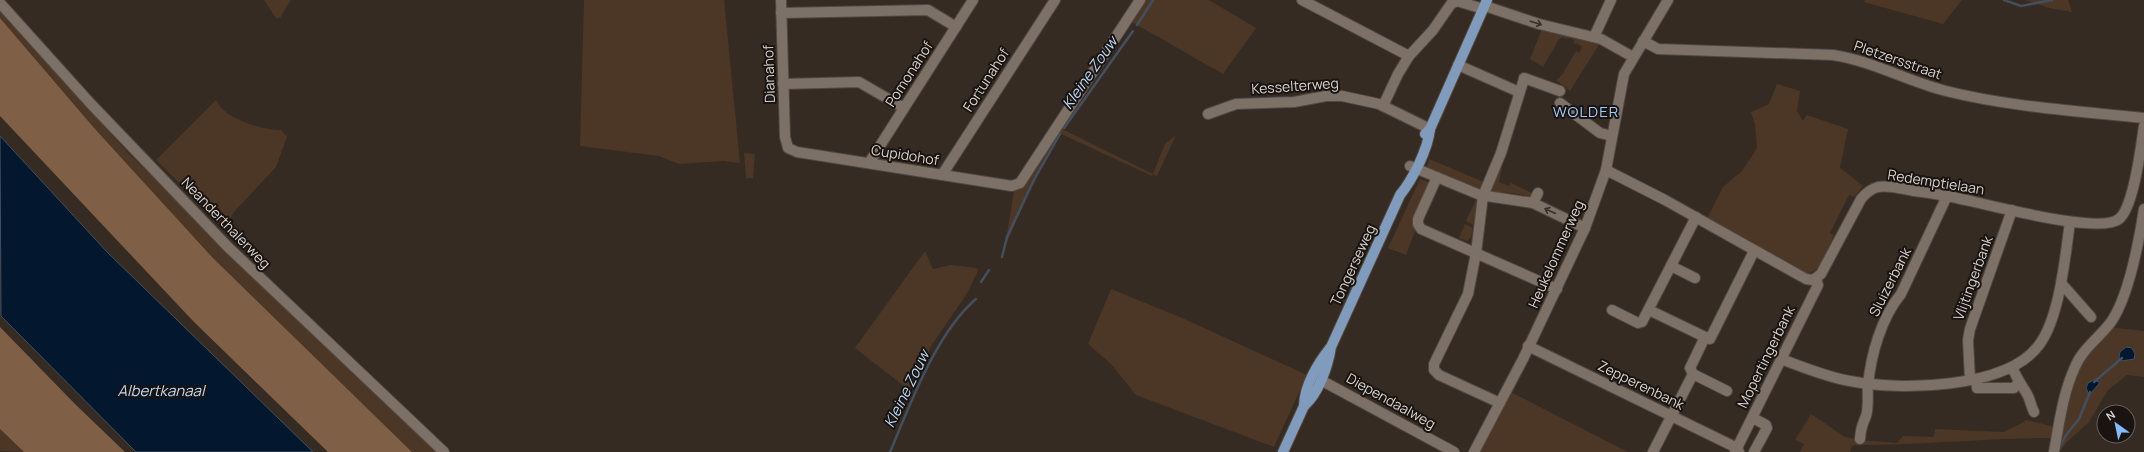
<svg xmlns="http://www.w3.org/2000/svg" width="2144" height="452" viewBox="0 0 2144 452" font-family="Manrope,sans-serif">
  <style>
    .green { fill: #4c3726 }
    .forest { fill: #7f6047 }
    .water { fill: #03172f; stroke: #434f5e }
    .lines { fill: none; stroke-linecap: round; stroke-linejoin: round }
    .stream { stroke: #434f5e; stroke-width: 2.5 }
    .minor-casing { stroke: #514842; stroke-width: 12 }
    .major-casing { stroke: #514842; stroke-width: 12 }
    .minor { stroke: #7d7167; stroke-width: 10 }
    .major { stroke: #819bbc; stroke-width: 10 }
    .oneway { stroke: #37302b }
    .labels { text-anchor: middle; stroke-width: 4; stroke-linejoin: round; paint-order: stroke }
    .street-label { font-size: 14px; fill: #d9d2cc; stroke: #191411 }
    .water-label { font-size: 15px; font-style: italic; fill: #bed7f6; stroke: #191411 }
    .neighbourhood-label { font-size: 15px; letter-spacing: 1px; fill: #a2cafa; stroke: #191411 }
  </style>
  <rect width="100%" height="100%" fill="#352b22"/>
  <g class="green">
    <path d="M264 0H291L280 18H276Z"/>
    <path d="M584 0H724L740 163 723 161 679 164 659 156 580 146Z"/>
    <path d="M1146 0H1209L1256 28 1223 74 1132 22Z"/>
    <path d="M1865 0H1962L1943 24 1864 2Z"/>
    <path d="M2025 0H2068L2072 12 2049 8Z"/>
    <path d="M0 8 128 153 441 452H412L212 257 95 129 0 18Z"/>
    <path d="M1543 26 1600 43 1570 91 1556 80 1562 75 1576 51 1579 53 1582 47 1576 43 1574 45V40L1570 38 1566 39 1563 37 1559 39 1543 67 1530 59Z"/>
    <path d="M1777 84 1800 91 1797 111 1803 121 1807 115 1848 129 1840 168 1863 186 1854 197 1849 195 1830 233 1834 235C1828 248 1823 272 1807 273L1707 219 1723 187 1742 171 1757 148 1755 124 1751 112 1769 104Z"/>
    <path d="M216 100C224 119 262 130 281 130L287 137 276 167 233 213 226 229 156 160Z"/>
    <path d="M1062 129 1153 174 1165 144 1176 135 1157 176 1153 174 1152 176 1059 133 1028 193 1005 247 1014 191 1019 189 1056 133Z"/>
    <path d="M744 153 755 154 753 178H746Z"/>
    <path d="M1429 159 1486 183 1481 189 1427 167Z"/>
    <path d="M1498 167 1502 168 1499 182 1509 186 1511 183 1536 195 1534 198 1514 193 1492 192 1489 188Z"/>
    <path d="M1420 179 1428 182 1429 184 1413 220 1415 231 1406 255 1388 248Z"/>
    <path d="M1476 200 1477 203 1473 225 1466 221Z"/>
    <path d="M1465 224 1473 228 1471 237 1467 241 1459 238Z"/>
    <path d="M925 251 933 269 951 265 977 268 978 271 966 295 933 343 909 390 855 348Z"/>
    <path d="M1111 289 1182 318 1307 375 1274 447 1136 395 1111 364 1088 344Z"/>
    <path d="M2111 326 2116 328 2144 331V377L2127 375 2108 390 2089 422 2067 442 2059 452H2056L2081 360Z"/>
    <path d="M1509 391 1628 452H1477Z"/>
    <path d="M1811 414 1845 437 1860 440 1897 443 1903 436 1934 437 1935 429 2004 432 2027 420 2055 427 2054 438C1987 438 1920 445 1855 445L1852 446 1850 452H1800L1804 444 1795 440Z"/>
    <path d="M0 429 24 452 0 451Z"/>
  </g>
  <g class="forest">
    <path d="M0 18 95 129 212 257 412 452H328L194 322 0 116Z"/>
    <path d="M0 327 75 404 125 452H24L0 429Z"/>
  </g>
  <g class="water">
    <path d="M0 136 107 252 313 452H136L1 316Z"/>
    <path d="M2126 347 2132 348 2135 354 2134 359 2121 361 2119 358 2120 352Z"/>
    <path d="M2094 380 2099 382V384L2089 395 2086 388 2088 383Z"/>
  </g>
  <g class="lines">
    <g class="stream">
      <path d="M2004 0 2021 6 2052 0"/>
      <path d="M1137 25 1153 0"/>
      <path d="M1064 128 1133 31"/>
      <path d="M1002 257 1007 237 1034 180 1060 134"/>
      <path d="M981 282 989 270"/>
      <path d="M2094 382 2122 358"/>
      <path d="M2060 447 2066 435 2079 419 2090 392"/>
      <path d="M890 452C910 405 936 333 976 299"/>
    </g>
    <defs>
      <g id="minor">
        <path d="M781 0 785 137 788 148 797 152 1012 186 1020 183 1140 0"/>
        <path d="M1302 0 1409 56"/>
        <path d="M0 3 91 104 228 247 444 452"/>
        <path d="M781 13 928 10 956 27"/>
        <path d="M1594 37 1611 0"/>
        <path d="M1643 41 1658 49 1833 55C1872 61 1907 81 1946 91 2010 107 2078 111 2144 118"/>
        <path d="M1458 65 1519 92"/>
        <path d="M783 84 859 82 904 108"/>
        <path d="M1560 103 1600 133 1612 136"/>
        <path d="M1383 106 1398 74 1409 56 1433 30 1451 4 1457 1 1480 8 1488 7 1539 24 1601 39 1633 57"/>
        <path d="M1208 114 1236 104 1294 102 1326 96H1342L1379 104 1430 129"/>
        <path d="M869 163 973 0"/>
        <path d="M1410 166 1480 195 1533 203 1585 228"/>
        <path d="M1606 170 1665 200 1806 279 1813 280 1821 274 1861 199C1865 194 1870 189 1878 187 1889 185 1903 189 1914 191 1925 192 1936 194 1947 196 1977 201 2098 236 2119 219 2134 207 2141 146 2144 126"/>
        <path d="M942 175 1055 0"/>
        <path d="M1437 177 1418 219V224L1421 229 1557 289"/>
        <path d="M1533 203 1538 193"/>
        <path d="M1671 266 1695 278"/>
        <path d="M2061 283 2091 317"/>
        <path d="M1612 310 1638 323 1642 322 1696 217"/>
        <path d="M1649 310 1705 337"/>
        <path d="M1528 346 1737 448 1739 452"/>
        <path d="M1781 359C1803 367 1826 377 1850 381 1899 391 2007 389 2039 345 2060 317 2065 257 2070 222"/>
        <path d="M2012 367C2017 379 2021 384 2027 394 2030 399 2031 406 2034 412"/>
        <path d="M1315 377 1454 452"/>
        <path d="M1976 379 1977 388H2014L2018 383"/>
        <path d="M1970 380 1968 340 1970 329 2012 210"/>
        <path d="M1727 391 1693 374 1690 368 1705 337 1710 339 1754 251"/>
        <path d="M1500 403 1439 375 1434 370V364L1468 294 1476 253 1483 196 1501 153 1523 82 1524 78 1560 91"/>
        <path d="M1753 418 1766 425 1767 428 1754 452"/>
        <path d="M1860 439C1861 428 1862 426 1866 416 1869 408 1867 395 1868 385 1871 355 1881 318 1901 294L1947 196"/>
        <path d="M1474 452 1523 359 1585 228 1606 170 1624 74 1668 0"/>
        <path d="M1653 452 1693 374"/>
        <path d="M1735 452 1818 285 1816 279"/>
        <path d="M2054 452C2059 424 2063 393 2075 367 2082 349 2100 337 2111 322 2129 296 2139 241 2144 209"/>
      </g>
      <g id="major">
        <path d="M1425 134 1430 129 1487 0"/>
        <path d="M1304 406C1319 393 1328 366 1331 347L1400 195C1413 179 1428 149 1430 129"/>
        <path d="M1283 452 1304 406C1304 386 1318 363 1330 348"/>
      </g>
    </defs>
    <use href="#minor" class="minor-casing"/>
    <use href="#major" class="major-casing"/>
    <use href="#minor" class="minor"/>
    <use href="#major" class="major"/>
  </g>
  <defs><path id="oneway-shaft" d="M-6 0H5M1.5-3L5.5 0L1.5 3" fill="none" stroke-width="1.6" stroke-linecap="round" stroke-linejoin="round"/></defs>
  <g class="oneway">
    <use href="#oneway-shaft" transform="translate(1536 23) rotate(17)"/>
    <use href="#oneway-shaft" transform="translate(1550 211) rotate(-155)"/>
  </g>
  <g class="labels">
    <g class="street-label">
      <text transform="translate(1898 60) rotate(19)" y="5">Pletzersstraat</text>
      <text transform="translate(769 74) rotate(-92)" y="5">Dianahof</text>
      <text transform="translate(909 74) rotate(-57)" y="5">Pomonahof</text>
      <text transform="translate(986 80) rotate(-57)" y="5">Fortunahof</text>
      <text transform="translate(1295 86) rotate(-4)" y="5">Kesselterweg</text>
      <text transform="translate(905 155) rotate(9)" y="5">Cupidohof</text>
      <text transform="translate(1936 182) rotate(9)" y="5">Redemptielaan</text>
      <text transform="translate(226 223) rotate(46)" y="5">Neanderthalerweg</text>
      <text transform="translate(1556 254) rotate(-66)" y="5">Heukelommerweg</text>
      <text transform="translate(1353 265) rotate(-65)" y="5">Tongerseweg</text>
      <text transform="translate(1973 278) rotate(-70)" y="5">Vlijtingerbank</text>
      <text transform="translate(1890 282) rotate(-63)" y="5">Sluizerbank</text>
      <text transform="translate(1766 357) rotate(-64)" y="5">Mopertingerbank</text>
      <text transform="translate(1641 385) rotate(26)" y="5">Zepperenbank</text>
      <text transform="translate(1391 401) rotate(29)" y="5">Diependaalweg</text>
    </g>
    <g class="water-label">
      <text transform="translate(1090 73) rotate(-55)" y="5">Kleine Zouw</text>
      <text transform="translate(907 389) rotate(-64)" y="5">Kleine Zouw</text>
      <text x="161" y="396">Albertkanaal</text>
    </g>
    <g class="neighbourhood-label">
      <text x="1586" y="117">WOLDER</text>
    </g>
  </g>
  <g transform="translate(2116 424) rotate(327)"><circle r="19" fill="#191411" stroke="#66605c"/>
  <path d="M0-3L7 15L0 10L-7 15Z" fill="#86bbfb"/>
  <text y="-6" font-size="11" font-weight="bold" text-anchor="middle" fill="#d9d2cc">N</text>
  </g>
</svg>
